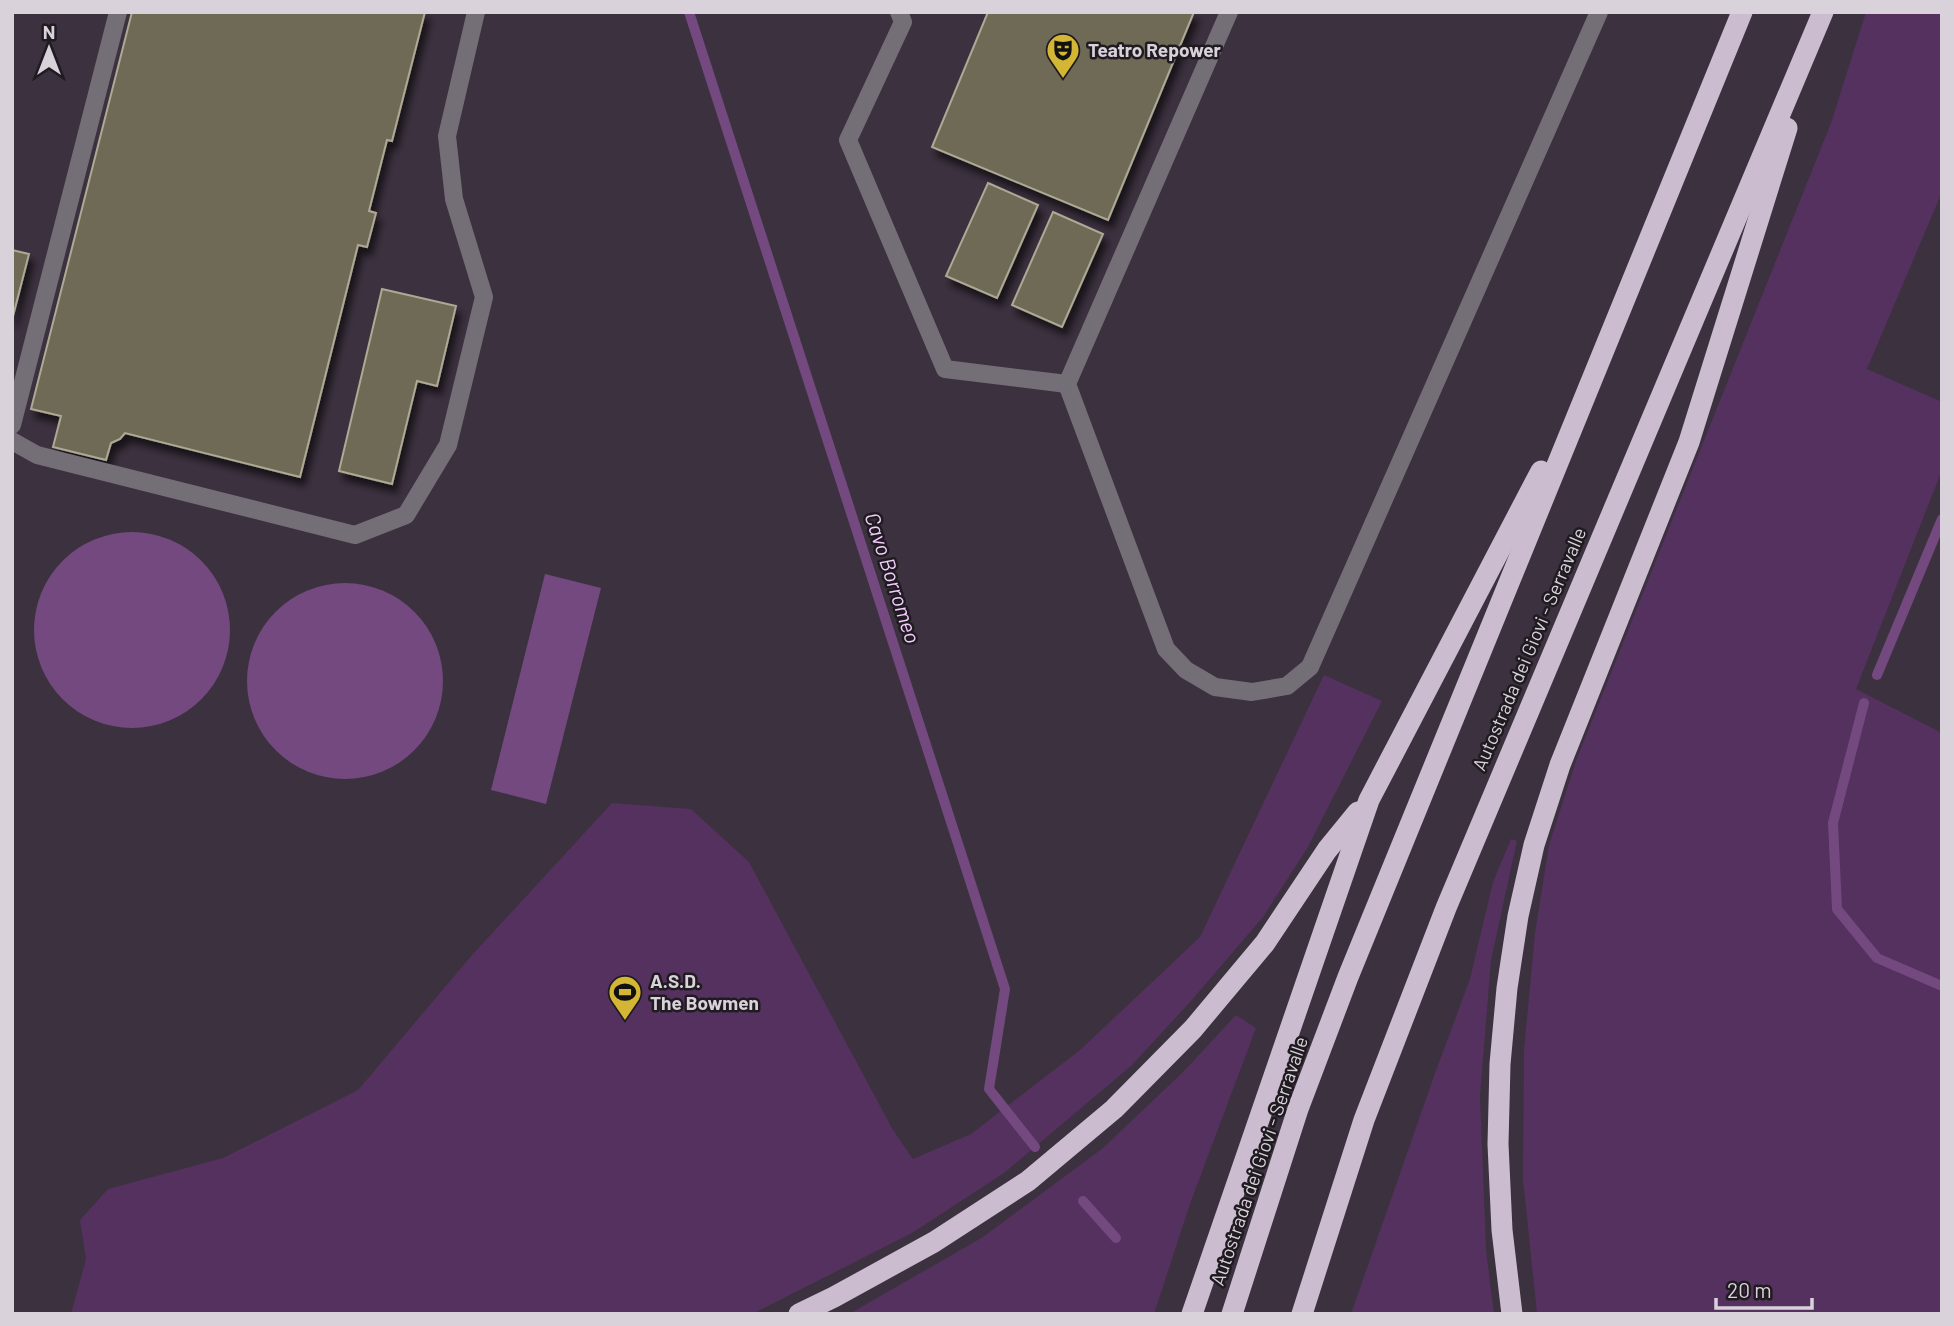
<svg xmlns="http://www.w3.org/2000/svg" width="1954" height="1326" viewBox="0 0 1954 1326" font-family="Barlow,sans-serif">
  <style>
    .green { fill: #54315e }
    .water { fill: #73497f }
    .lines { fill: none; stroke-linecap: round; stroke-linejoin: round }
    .stream { stroke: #73497f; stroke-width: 10 }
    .building { fill: #6e6a57; stroke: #ada995; stroke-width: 2; filter: url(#shadow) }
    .minor { stroke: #746f76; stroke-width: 18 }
    .highway { stroke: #cbbdcf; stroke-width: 21 }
    .labels { text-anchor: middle; stroke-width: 5; stroke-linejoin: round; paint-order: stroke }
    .poi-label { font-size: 19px; font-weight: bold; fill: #d9d2db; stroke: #201b21; text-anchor: start }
    .street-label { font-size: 19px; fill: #d9d2db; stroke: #201b21 }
    .water-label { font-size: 21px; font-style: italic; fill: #f3cdfe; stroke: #201b21 }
  </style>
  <defs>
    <filter id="shadow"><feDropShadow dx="4.5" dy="8" stdDeviation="3.5" flood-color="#0009"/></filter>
  </defs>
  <rect width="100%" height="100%" fill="#3c313f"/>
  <g class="green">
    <path d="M1866 12H1942V192L1867 369 1942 402V470L1856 689 1942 733V1314H1537L1523 1179 1524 1050 1535 933 1549 845 1577 758 1831 123Z"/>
    <path d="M1324 675 1382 701 1308 847 1263 917 1191 1001 1131 1066 1004 1173 912 1233 766 1307 752 1314H71L86 1259 80 1220 108 1189 223 1158 358 1090 472 955 612 803 691 809 749 862 893 1130 913 1159 971 1134 1080 1050 1200 937Z"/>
    <path d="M1511 839 1517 841 1491 960 1480 1096 1486 1250 1494 1314H1351L1434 1076 1470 979 1493 882Z"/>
    <path d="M1236 1015 1256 1028 1191 1201 1154 1314H849L983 1237 1103 1148 1184 1071Z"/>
  </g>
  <g class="water">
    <circle cx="132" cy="630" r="98"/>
    <path d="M545 574 601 588 546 804 491 790Z"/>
    <circle cx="345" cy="681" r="98"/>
  </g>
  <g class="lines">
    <g class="stream">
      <path d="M689 12 1005 989 989 1089 1035 1147"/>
      <path d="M1877 675 1942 519"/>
      <path d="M1864 703 1833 823 1837 909 1877 958 1942 986"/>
      <path d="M1083 1201 1116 1238"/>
    </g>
  </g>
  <g class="building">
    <path d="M132 12H425L392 141 387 140 369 211 376 213 367 247 358 245 300 477 125 433 120 439 111 443 106 460 53 447 61 416 31 409Z"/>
    <path d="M988 12H1194L1108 220 932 147Z"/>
    <path d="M988 183 1038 205 997 298 946 276Z"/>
    <path d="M1053 212 1103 234 1062 327 1012 305Z"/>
    <path d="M12 250 29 254 12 320Z"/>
    <path d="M382 289 456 306 437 386 417 381 392 484 339 471Z"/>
  </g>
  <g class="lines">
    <g class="minor">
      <path d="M899 12 903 22 848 140 945 369 1067 384"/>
      <path d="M1229 12 1067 384 1166 649 1186 670 1215 687 1252 692 1287 686 1310 667 1599 12"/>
      <path d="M12 425 118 12"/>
      <path d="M12 441 37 455 355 535 406 515 448 445 484 297 454 199 447 136 476 12"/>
    </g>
    <g class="highway">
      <path d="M799 1314 834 1297 934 1242 1028 1181 1114 1109 1193 1029 1265 943 1327 850 1358 812"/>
      <path d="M1192 1314 1369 800 1541 471"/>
      <path d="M1232 1314 1298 1109 1348 977 1742 12"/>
      <path d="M1302 1314 1364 1120 1446 908 1823 12"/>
      <path d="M1512 1314 1502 1230 1498 1144 1500 1064 1507 988 1518 916 1534 845 1560 765 1689 442 1787 128"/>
    </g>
  </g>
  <defs>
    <symbol id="theatre-pin" viewBox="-11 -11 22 30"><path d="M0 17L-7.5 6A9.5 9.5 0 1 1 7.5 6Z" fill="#d4b635" stroke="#201b21"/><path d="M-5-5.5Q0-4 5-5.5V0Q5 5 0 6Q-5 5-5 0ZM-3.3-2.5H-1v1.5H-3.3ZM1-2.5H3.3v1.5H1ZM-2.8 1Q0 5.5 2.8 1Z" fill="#111"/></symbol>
    <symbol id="stadium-pin" viewBox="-11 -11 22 30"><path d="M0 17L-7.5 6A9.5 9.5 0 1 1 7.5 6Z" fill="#d4b635" stroke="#201b21"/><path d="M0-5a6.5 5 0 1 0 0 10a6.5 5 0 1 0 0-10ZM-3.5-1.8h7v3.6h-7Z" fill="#111"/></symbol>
  </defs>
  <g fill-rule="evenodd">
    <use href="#theatre-pin" x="1044" y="31" width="38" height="52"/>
    <use href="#stadium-pin" x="606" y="973" width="38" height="52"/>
  </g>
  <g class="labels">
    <g class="poi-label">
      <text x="1088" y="57">Teatro Repower</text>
      <text x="650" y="988">A.S.D.<tspan x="650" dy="22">The Bowmen</tspan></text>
    </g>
    <g class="street-label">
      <text transform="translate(1529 649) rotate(-67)" y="7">Autostrada dei Giovi - Serravalle</text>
      <text transform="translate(1259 1161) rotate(-71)" y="7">Autostrada dei Giovi - Serravalle</text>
    </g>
    <g class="water-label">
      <text transform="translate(892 578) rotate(72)" y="7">Cavo Borromeo</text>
    </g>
  </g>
  <rect width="1954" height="1326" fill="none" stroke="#d9d2db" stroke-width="28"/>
  <g transform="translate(49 49)" stroke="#201b21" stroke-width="5" paint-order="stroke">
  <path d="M0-5L12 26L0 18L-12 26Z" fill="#d9d2db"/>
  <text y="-10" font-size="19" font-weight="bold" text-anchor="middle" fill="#d9d2db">N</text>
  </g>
  <path d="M1716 1298v10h96v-10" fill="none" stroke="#d9d2db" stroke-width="3.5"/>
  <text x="1727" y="1298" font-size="21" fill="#d9d2db" stroke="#201b21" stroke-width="5" paint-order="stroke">20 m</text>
</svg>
